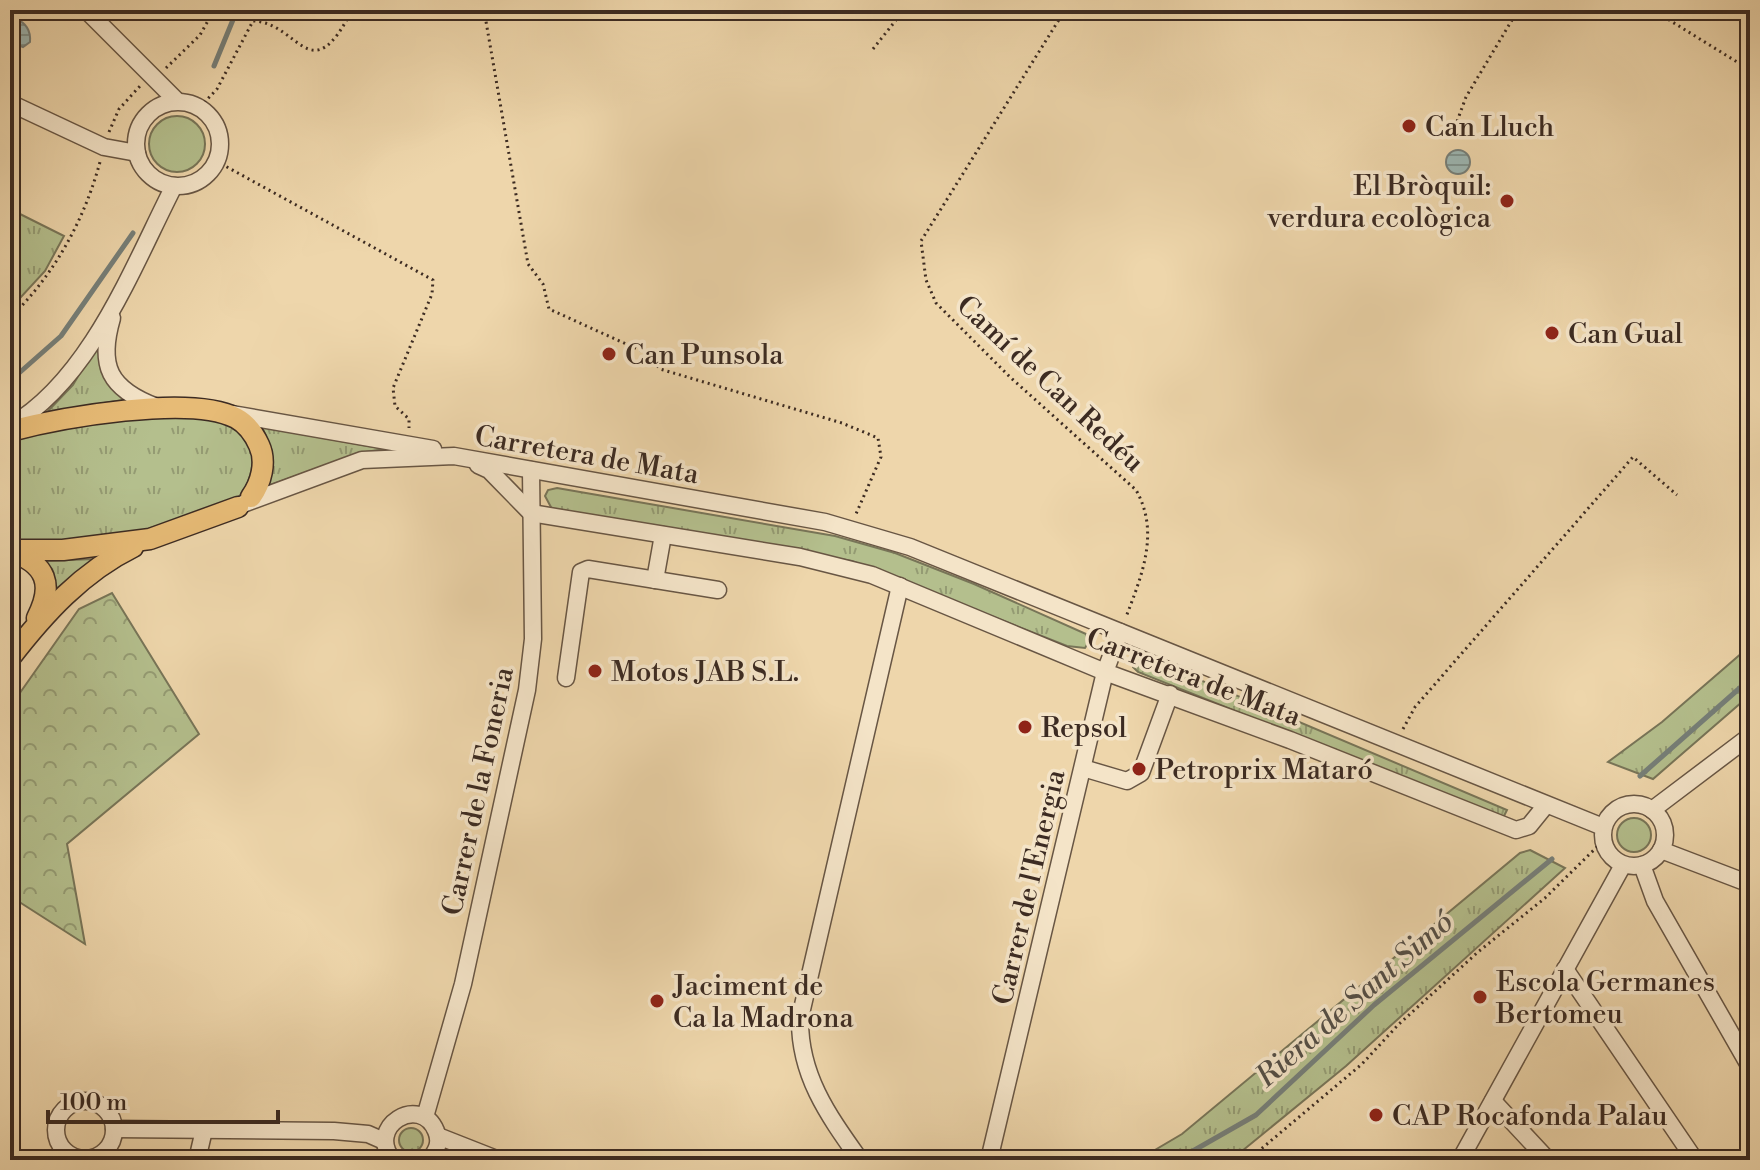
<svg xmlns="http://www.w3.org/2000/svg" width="1760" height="1170" viewBox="0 0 1760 1170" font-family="'Libre Bodoni',serif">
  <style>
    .grass { fill: url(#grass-tufts); stroke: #787558; stroke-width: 2 }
    .forest { fill: url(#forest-crowns); stroke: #787558; stroke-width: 2 }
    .park { fill: #b4bf8d; stroke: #787558; stroke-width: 2 }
    .water { fill: url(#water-rules); stroke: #767f79; stroke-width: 2 }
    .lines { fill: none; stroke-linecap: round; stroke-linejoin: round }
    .stream { stroke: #767f79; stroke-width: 5 }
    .minor-casing { stroke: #685644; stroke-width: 19 }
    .major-casing { stroke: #3c2b22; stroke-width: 23 }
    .path { stroke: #3c2b22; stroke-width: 3; stroke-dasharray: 2 4; stroke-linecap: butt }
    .minor { stroke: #f4e4c8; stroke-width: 16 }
    .major { stroke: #e7bb76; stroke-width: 20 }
    .poi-dot { fill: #8f2418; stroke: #f4e4c8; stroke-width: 3 }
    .labels { text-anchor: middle; stroke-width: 7; stroke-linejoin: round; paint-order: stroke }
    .poi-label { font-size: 28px; fill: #3c2b22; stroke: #f4e4c8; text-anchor: start }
    .street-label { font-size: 28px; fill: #3c2b22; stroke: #f4e4c8 }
    .water-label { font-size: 30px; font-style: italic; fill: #544e46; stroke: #f4e4c8 }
  </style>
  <defs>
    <pattern id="grass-tufts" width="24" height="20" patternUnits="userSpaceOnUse" patternTransform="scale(2)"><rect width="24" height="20" fill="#b4bf8d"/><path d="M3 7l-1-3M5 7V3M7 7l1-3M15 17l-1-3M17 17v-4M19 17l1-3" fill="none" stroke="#949b73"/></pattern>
    <pattern id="forest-crowns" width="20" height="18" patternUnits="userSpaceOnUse" patternTransform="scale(2)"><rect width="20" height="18" fill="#b4bf8d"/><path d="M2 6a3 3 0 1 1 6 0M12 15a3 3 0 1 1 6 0" fill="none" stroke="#949b73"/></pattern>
    <pattern id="water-rules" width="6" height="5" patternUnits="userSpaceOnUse" patternTransform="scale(2)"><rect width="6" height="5" fill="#9db7b3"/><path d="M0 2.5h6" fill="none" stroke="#819591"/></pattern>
  </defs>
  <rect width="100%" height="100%" fill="#eed6ab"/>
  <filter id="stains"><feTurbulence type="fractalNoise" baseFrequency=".0025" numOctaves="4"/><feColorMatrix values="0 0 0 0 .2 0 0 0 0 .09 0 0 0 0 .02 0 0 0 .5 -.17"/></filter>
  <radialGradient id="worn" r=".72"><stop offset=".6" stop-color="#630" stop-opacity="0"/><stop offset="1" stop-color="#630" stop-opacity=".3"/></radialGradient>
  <g class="grass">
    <path d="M10 209 64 236 45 271 10 309Z"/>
    <path d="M97 344 103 371 123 400 47 412 73 385Z"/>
    <path d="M173 416C191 418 213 416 230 424 262 439 256 479 236 500L120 538 10 543V439L71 424Z"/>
    <path d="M262 427 385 449 359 453 268 486 272 451Z"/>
    <path d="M557 488 835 536 895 553 974 584 1086 634 1088 643 1085 648 1067 646 852 561 552 509 545 496 548 490Z"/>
    <path d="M94 559 57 589 52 570 44 561Z"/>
    <path d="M1750 646V695L1653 779 1608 762 1662 722Z"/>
    <path d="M1141 655 1507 810 1503 818 1138 672 1133 667V659Z"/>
    <path d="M1530 850 1565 868 1346 1066 1231 1160H1138L1182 1134 1520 853Z"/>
    <circle cx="411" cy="1140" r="12"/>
  </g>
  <path class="forest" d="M112 593 199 734 67 844 85 944 10 896V830L14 828 10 801V707L79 609Z"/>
  <g class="park">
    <circle cx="177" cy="144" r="28"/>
    <circle cx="1634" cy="835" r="17"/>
  </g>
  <g class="water">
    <path d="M16 19C26 23 31 30 30 42L23 47 13 43 16 34 10 26Z"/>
    <circle cx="1458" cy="162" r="12"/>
  </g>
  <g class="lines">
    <g class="stream">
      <path d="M214 66 237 10"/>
      <path d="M10 381 61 336 133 233"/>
      <path d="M1640 776 1750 679"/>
      <path d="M1177 1160 1256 1115 1374 1005 1552 859"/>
    </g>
    <defs>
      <g id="minor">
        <path d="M86 10 177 101"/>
        <circle cx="178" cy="144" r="42"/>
        <path d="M10 103 104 147 137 153"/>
        <path d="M112 318C98 366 109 389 157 407"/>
        <path d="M232 414 433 449"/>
        <path d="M10 426C91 379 133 266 174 186"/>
        <path d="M478 465 489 470 531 513 800 557 872 575 1105 672 1290 740 1516 830 1529 826 1546 805"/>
        <path d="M243 504 362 460 454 456 825 522 910 547 1603 827"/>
        <path d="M655 580 663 535"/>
        <path d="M566 678 581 572 588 569 718 590"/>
        <path d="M1083 768 1127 781 1141 773 1170 694"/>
        <circle cx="1634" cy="835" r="31"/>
        <path d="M1652 810 1750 736"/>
        <path d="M1661 850 1750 884"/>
        <path d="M1642 865 1655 901 1750 1067"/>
        <path d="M1565 969 1695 1160"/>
        <path d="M1493 1101 1548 1160"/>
        <circle cx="85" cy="1130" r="29"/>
        <path d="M425 1117 463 984 527 690 533 639 531 470"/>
        <path d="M114 1129 334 1131 368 1134 384 1141"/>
        <path d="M438 1136 499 1160"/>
        <path d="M197 1160 204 1130"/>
        <path d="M393 1160C365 1127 420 1093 436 1131 441 1142 437 1151 429 1160"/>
        <path d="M860 1160C828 1115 799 1075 800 1018L900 586"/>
        <path d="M989 1160 1105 672 1120 632"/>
        <path d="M1460 1160 1623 865"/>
      </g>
      <g id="major">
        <path d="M10 431C60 418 190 394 236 418 247 424 254 434 259 445 267 462 261 483 251 497"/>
        <path d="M10 550H63L150 539 238 507"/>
        <path d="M10 551C47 564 54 585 37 618"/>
        <path d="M10 658C44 614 82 572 133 547"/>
      </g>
    </defs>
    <use href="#minor" class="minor-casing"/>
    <use href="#major" class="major-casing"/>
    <g class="path">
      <path d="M484 10 528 264 543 284 549 309 646 353 660 369 842 423 878 438 881 457 856 514"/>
      <path d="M1065 10 921 241 926 280 936 303 1011 378 1136 490C1160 532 1142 575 1126 617"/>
      <path d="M1653 10 1750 70"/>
      <path d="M873 49 904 10"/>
      <path d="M166 68 200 35 214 10"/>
      <path d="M200 107 217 89 253 21C299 22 310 93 352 10"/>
      <path d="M1455 127 1466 97 1518 10"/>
      <path d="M109 132 119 109 140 86"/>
      <path d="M216 161 433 280 432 294 393 388 395 406 409 419V428"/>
      <path d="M10 318C54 275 84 221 100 162"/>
      <path d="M1403 729 1415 707 1633 457 1677 495"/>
      <path d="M1248 1160 1362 1064 1398 1025 1478 952 1545 898 1603 841"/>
    </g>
    <use href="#minor" class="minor"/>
    <use href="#major" class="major"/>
  </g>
  <g class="poi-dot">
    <circle cx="1409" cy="126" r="8"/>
    <circle cx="1507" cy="201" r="8"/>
    <circle cx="1552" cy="333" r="8"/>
    <circle cx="609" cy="354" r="8"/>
    <circle cx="595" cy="671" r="8"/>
    <circle cx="1025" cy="727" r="8"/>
    <circle cx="1139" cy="769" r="8"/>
    <circle cx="1480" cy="997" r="8"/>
    <circle cx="657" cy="1001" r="8"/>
    <circle cx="1376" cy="1115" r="8"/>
  </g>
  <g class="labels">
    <g class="poi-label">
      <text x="1425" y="136">Can Lluch</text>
      <text x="1491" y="195" text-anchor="end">El Bròquil:<tspan x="1491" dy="32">verdura ecològica</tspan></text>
      <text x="1568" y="343">Can Gual</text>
      <text x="625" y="364">Can Punsola</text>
      <text x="611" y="681">Motos JAB S.L.</text>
      <text x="1041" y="737">Repsol</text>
      <text x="1155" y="779">Petroprix Mataró</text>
      <text x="1496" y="991">Escola Germanes<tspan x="1496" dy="32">Bertomeu</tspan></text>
      <text x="673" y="995">Jaciment de<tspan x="673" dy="32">Ca la Madrona</tspan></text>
      <text x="1392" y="1125">CAP Rocafonda Palau</text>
    </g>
    <g class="street-label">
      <text transform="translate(1051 383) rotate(43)" y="10">Camí de Can Redéu</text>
      <text transform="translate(587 454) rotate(10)" y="10">Carretera de Mata</text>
      <text transform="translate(1194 676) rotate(21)" y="10">Carretera de Mata</text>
      <text transform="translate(477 791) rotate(-78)" y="10">Carrer de la Foneria</text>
      <text transform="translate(1028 887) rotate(-77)" y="10">Carrer de l'Energia</text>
    </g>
    <g class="water-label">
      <text transform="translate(1354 999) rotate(-41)" y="10">Riera de Sant Simó</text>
    </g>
  </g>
  <rect width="1760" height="1170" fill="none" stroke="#eed6ab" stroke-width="40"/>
  <rect x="12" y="12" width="1736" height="1146" fill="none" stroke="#3c2b22" stroke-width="4"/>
  <rect x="20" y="20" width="1720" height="1130" fill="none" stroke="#3c2b22" stroke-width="2"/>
  <path d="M48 1110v12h230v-12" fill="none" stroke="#3c2b22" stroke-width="4"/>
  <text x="60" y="1110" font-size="24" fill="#3c2b22" stroke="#f4e4c8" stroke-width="6" paint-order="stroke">100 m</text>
  <rect width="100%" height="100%" filter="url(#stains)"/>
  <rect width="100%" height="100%" fill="url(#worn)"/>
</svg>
